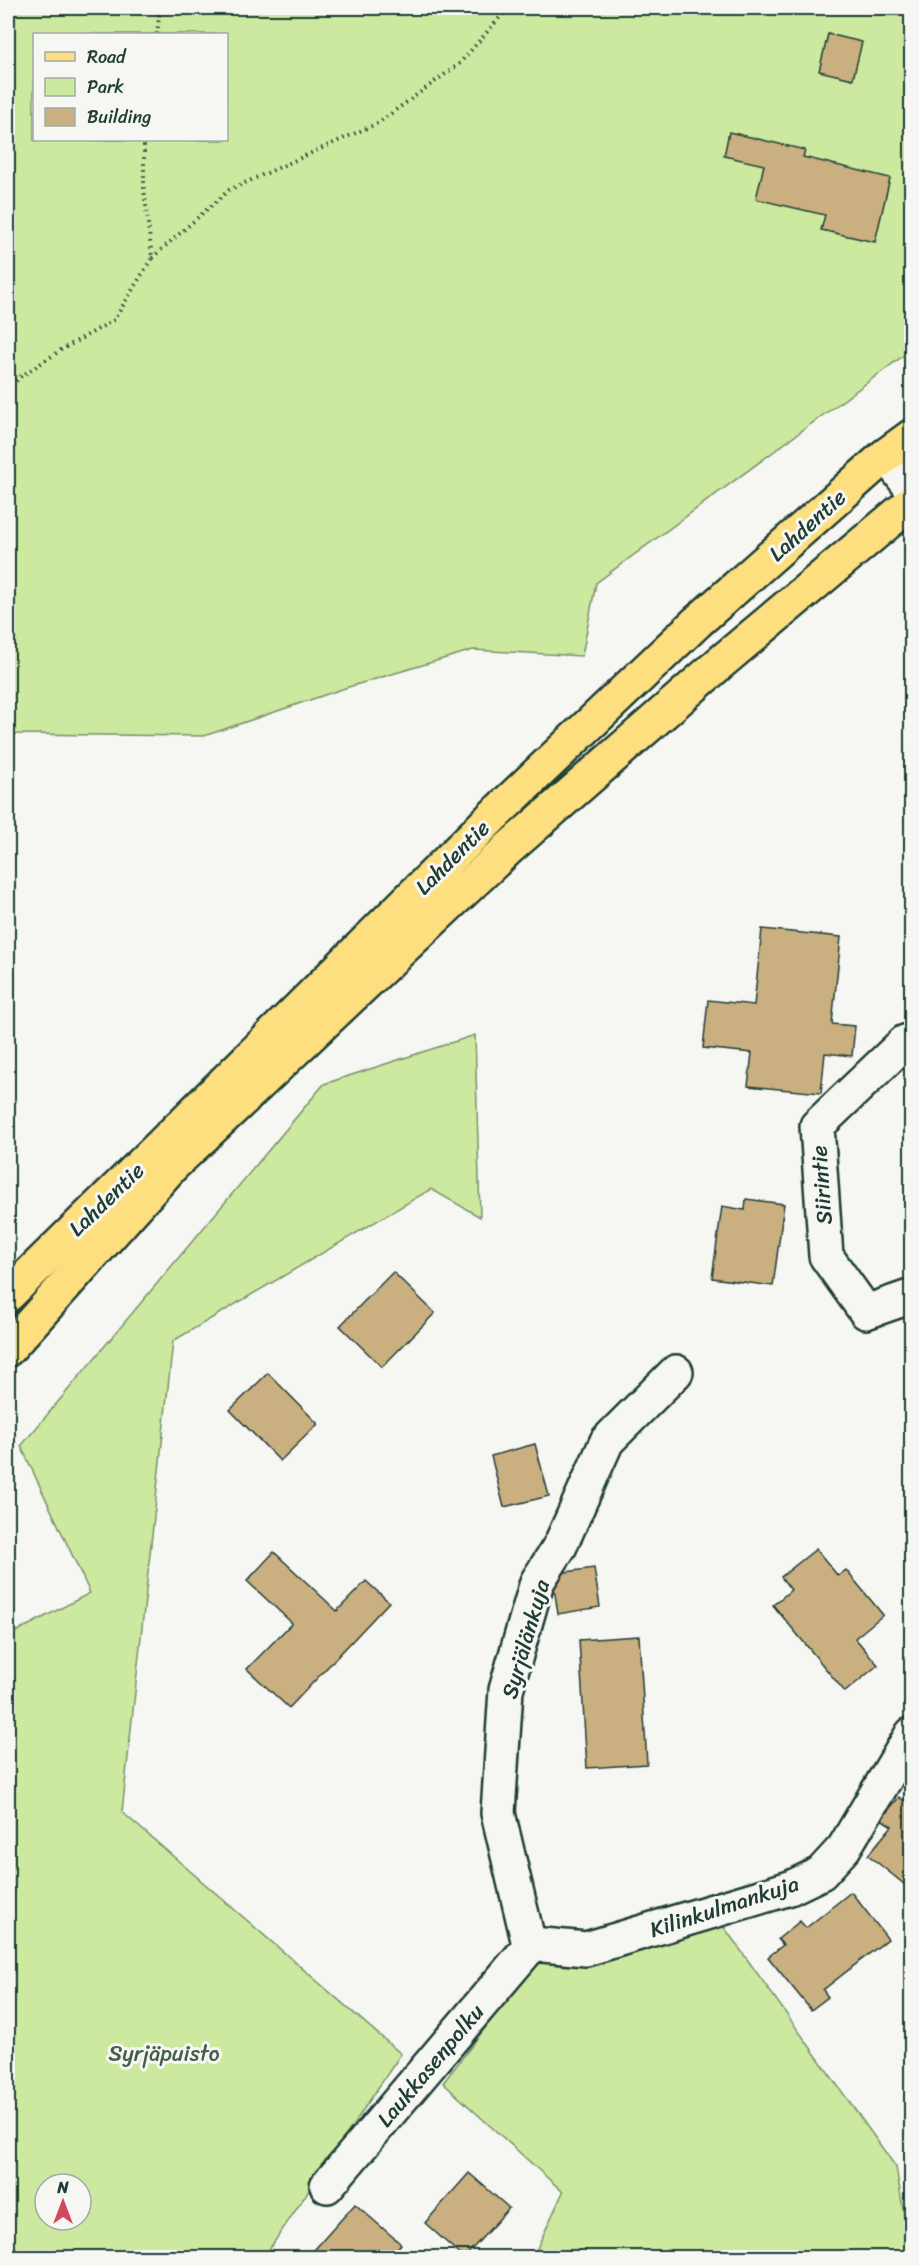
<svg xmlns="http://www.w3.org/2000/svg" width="919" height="2265" viewBox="0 0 919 2265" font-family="Sriracha,sans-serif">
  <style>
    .green { fill: #cde89f; stroke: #76926a; stroke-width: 1.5; fill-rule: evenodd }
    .building { fill: #caaf80; stroke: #1f3d34; stroke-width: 1.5 }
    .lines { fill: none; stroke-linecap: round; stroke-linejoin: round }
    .minor-casing { stroke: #1f3d34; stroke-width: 38 }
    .major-casing { stroke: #1f3d34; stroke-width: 38 }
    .path { stroke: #1f3d34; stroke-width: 4; stroke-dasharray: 1.5 4.5; stroke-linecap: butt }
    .minor { stroke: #f6f6f2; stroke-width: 33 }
    .major { stroke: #fddf80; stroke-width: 33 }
    .labels { text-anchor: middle; stroke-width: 6; stroke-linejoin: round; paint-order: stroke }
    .street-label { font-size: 22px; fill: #1f3d34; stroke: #f6f6f2 }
    .park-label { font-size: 22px; fill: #425f49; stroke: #f6f6f2 }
  </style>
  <rect width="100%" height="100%" fill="#f6f6f2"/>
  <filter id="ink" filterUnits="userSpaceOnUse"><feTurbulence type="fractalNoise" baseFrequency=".0167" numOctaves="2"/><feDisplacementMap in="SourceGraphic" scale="12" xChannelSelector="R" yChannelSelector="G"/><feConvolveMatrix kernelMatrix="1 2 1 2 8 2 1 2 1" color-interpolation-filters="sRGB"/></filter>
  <g filter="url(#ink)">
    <g class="green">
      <path d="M8 8H911V350L596 583 582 656 473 650 345 688 204 736 8 734ZM34 34H226V140H34Z"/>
      <path d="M475 1035 480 1217 431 1189 173 1341 122 1812 401 2054 264 2257H38L8 2244V1636L90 1593 21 1446 324 1084ZM45 2184H81V2220H45Z"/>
      <path d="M724 1927 896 2167 911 2257H533L563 2192 443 2083 541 1955Z"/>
    </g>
    <g class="building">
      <path d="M828 34 862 42 853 79 819 71Z"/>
      <path d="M729 132 805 150 803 157 890 178 875 242 821 230 825 215 756 199 764 165 724 156Z"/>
      <path d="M762 929 841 937 832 1024 855 1026 852 1056 825 1053 821 1093 748 1086 752 1053 703 1048 708 1000 754 1005Z"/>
      <path d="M746 1199 784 1204 773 1286 712 1278 722 1206 745 1210Z"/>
      <path d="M393 1272 435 1313 382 1367 340 1326Z"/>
      <path d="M268 1373 318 1424 280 1461 230 1410Z"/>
      <path d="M535 1444 549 1496 504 1507 491 1456Z"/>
      <path d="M816 1549 838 1576 846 1570 883 1615 855 1638 878 1665 845 1692 773 1605 791 1590 781 1577Z"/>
      <path d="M274 1552 337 1611 366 1581 389 1602 289 1708 247 1669 292 1623 247 1581Z"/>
      <path d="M594 1568 600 1607 558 1614 552 1574Z"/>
      <path d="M639 1636 647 1764 587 1768 579 1640Z"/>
      <path d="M912 1791V1875L904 1884 868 1855 892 1826 881 1819 899 1797 904 1801Z"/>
      <path d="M851 1892 888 1939 823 1990 828 1997 811 2010 768 1957 783 1945 778 1939 800 1921 806 1928Z"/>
      <path d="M469 2173 509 2208 464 2258 425 2223Z"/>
      <path d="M355 2204 401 2244 389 2258H307Z"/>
    </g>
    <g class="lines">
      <defs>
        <g id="minor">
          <path d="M886 455 912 489"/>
          <path d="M912 1040 905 1042 817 1126 826 1256 866 1312 912 1296"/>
          <path d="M532 1944 528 1940 498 1813 506 1690 537 1582 560 1546 607 1441 676 1372"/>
          <path d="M532 1944 586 1949 790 1888 821 1873 844 1848 912 1734"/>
          <path d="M327 2186 532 1944"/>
        </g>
        <g id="major">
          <path d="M8 1295 157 1149 493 816 697 622 886 455 912 436"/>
          <path d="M8 1349 172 1166 509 848 720 663 912 502"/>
        </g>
      </defs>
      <use href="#minor" class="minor-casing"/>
      <use href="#major" class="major-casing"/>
      <g class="path">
        <path d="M157 34 160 8"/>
        <path d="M152 258 229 190 378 123 459 64 508 8"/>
        <path d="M8 390 20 377 61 350 114 320 152 258 144 189V140"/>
      </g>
      <use href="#minor" class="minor"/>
      <use href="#major" class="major"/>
    </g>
  </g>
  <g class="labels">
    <g class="street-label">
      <text transform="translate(807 525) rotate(-42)" y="8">Lahdentie</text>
      <text transform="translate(452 857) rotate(-45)" y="8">Lahdentie</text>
      <text transform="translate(821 1185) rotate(-94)" y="8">Siirintie</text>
      <text transform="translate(106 1199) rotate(-44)" y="8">Lahdentie</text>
      <text transform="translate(525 1639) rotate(-74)" y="8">Syrjälänkuja</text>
      <text transform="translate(724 1906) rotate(-18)" y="8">Kilinkulmankuja</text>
      <text transform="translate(430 2065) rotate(-50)" y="8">Laukkasenpolku</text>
    </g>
    <g class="park-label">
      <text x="164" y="2061">Syrjäpuisto</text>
    </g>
  </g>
  <rect width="919" height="2265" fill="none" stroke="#f6f6f2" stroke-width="30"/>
  <rect x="15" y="15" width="889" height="2235" fill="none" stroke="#1f3d34" stroke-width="2" filter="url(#ink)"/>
  <rect x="33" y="33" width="195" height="108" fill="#f6f6f2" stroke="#a0aca6" stroke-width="1.5"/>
  <rect x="45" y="52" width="30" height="9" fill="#fddf80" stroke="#a0aca6" stroke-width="1.5"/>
  <text x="87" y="63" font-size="18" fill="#1f3d34">Road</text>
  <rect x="45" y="78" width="30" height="18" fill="#cde89f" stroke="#a0aca6" stroke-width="1.5"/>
  <text x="87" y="93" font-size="18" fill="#1f3d34">Park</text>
  <rect x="45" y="108" width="30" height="18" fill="#caaf80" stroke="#a0aca6" stroke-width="1.5"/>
  <text x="87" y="123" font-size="18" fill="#1f3d34">Building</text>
  <g transform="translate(63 2202)"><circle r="28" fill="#f6f6f2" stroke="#a0aca6" stroke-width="1.5"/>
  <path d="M0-4.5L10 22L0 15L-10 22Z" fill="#d1495b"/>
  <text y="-9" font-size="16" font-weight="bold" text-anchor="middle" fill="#1f3d34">N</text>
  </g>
</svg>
